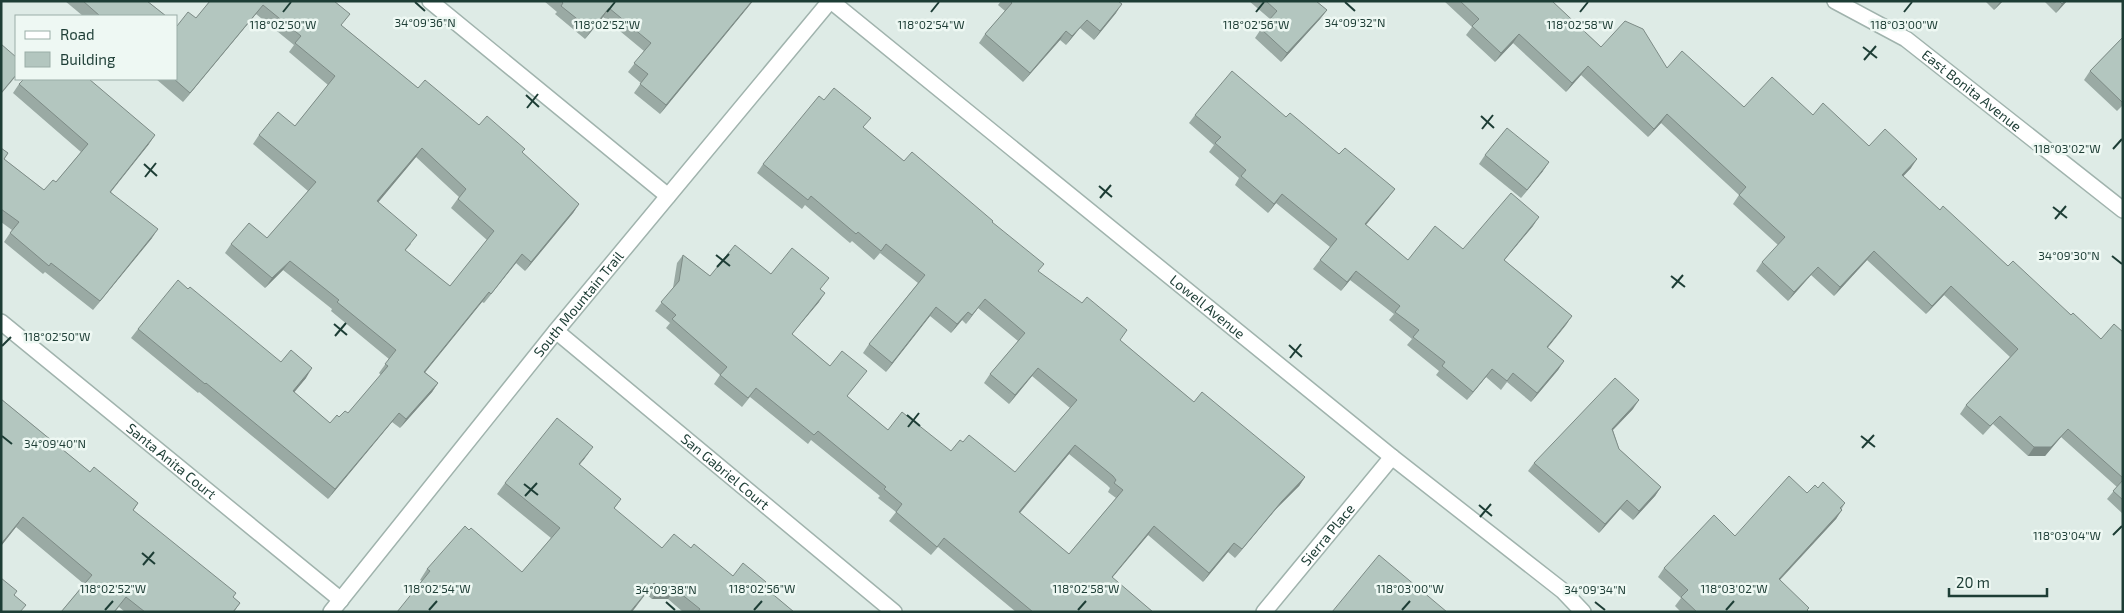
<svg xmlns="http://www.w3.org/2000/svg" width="2124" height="613" viewBox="0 0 2124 613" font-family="'Exo 2',sans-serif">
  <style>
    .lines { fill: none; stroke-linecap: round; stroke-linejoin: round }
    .minor-casing { stroke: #a0b3ad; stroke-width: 18 }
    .minor { stroke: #fff; stroke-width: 15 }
    .wall { fill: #9aaaa4; fill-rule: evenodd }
    .shaded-wall { fill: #7d8b86 }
    .building { fill: #b3c6bf; stroke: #7d8b86; fill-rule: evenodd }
    .ticks { fill: none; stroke: #1d3d35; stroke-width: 2 }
    .labels { text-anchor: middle; stroke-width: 5; stroke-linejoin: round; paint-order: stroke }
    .street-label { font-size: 14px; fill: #1d3d35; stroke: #eef8f3 }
    .ticks-label { font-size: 12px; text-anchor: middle; fill: #1d3d35; stroke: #eef8f3; stroke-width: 5; stroke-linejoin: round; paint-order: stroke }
  </style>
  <rect width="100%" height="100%" fill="#deebe6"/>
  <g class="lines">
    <defs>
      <g id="minor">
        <path d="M430 1 668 196"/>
        <path id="s1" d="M831 1 1392 457 1563 591 1583 612"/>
        <path id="s2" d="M1835 1 1906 39 2123 210"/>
        <path id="s3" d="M1 322 341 600"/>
        <path id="s4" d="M556 331 894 612"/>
        <path id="s5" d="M331 612 556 331 830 1"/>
        <path id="s6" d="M1264 612 1392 457"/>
      </g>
    </defs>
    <use href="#minor" class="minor-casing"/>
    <use href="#minor" class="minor"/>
  </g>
  <g class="wall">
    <path d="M65 1H147L166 16H83Z"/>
    <path d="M210 1H335L342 26 418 88 479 125 525 149 522 152 579 204 573 213 525 271 516 263 484 303 482 302 425 372 438 383 432 392 400 428 392 422 328 499 199 392 198 393 131 338 138 329 281 362 306 378 294 392 330 423 348 413 381 375 379 373 389 359 331 311 332 309 283 270 265 288 225 253 231 244 267 238 308 191 253 144 259 135 295 126 328 85 289 52 294 45 256 14 183 102 156 79H176L177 26 196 18ZM416 157 459 197 451 208 487 240 450 286 405 251 411 244 378 202Z"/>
    <path d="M544 1H753L660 114 634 93 641 83 628 72 644 51 603 17 585 39 555 14 557 12Z"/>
    <path d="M1001 1H1118L1116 13 1094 40 1080 28 1066 45 1060 40 1023 82 979 43 985 34 1005 11 998 5Z"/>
    <path d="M1249 1H1316L1327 10 1320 19 1281 62 1255 38 1261 29 1270 19Z"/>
    <path d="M1444 1H1552L1601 47 1667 68 1744 107 1813 115 1869 146 1911 168 1903 176 1940 210 2008 266 2071 315 2101 339 2123 332V514L2107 499 2117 487 2061 437 2045 456H2028L1993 424 1983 435 1960 414 1966 405 2010 357 1944 295 1926 314 1867 260 1834 296 1811 275 1788 301 1756 271 1762 262 1778 245 1733 204 1739 195 1661 123 1648 137 1581 75 1566 92 1513 43 1495 62 1466 35 1472 27Z"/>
    <path d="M1985 1H2003L1994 10Z"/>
    <path d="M2044 1H2067L2056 13Z"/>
    <path d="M2123 37V105L2117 111 2084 80 2090 71Z"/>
    <path d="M19 84 149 144 111 192 152 238 93 310 45 272 43 274 4 242 12 230 1 222V148L8 153 4 159 44 190 56 182 81 152 13 93Z"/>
    <path d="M824 100 864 128 904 161 992 222 1038 272 1194 402 1305 477 1299 486 1276 509 1235 558 1228 552 1203 582 1148 535 1112 578 1153 612H1016L938 547 931 555 889 521 896 512 878 498 880 496 811 440 808 444 750 397 742 407 714 384 720 375 666 328 670 323 655 311 673 288 677 263 683 255 710 276 771 274 821 289 819 302 792 334 830 366 860 380 847 396 888 430 951 451 963 442 1015 472 1070 408 1032 376 1009 404 984 383 990 374 1018 341 978 308 966 324 962 320 951 333 930 316 886 372 863 353 869 344 918 283 880 253 874 260 852 241 850 243 805 205 802 209 757 173 763 164ZM1069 454 1107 485 1110 488 1108 492 1116 498 1069 554 1020 513Z"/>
    <path d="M1195 115 1286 117 1339 154 1395 189 1388 198 1366 225 1408 260 1463 249 1533 226 1504 260 1572 316 1547 348 1564 361 1558 370 1531 402 1507 382 1501 390 1486 377 1467 400 1436 375 1439 371 1407 345 1412 339 1389 320 1394 314 1350 280 1341 291 1313 269 1330 247 1276 203 1268 213 1235 185 1239 178 1209 152 1214 145 1189 123Z"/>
    <path d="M1485 155 1543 171 1521 198 1479 164Z"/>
    <path d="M1 399 90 472 138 503 133 511 240 603 234 612H125L119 607 115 612H61L84 584 16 527 1 546Z"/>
    <path d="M1633 409 1613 430 1619 449 1661 487 1655 496 1633 520 1620 509 1599 533 1528 471 1534 463Z"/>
    <path d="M585 458 579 465 621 499 614 509 662 548H691L733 576 763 586 794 612H683L668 599H652L646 594 422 581 420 580 427 569 469 530 522 572 551 538 497 494 505 483Z"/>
    <path d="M1818 488 1845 503 1836 519 1780 580 1809 612H1681L1675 606 1681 598 1658 577 1664 568 1735 536 1807 493Z"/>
  </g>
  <g class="shaded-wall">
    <path d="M752 1H753L660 114 666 105Z"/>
    <path d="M2003 1 1994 10 2000 2Z"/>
    <path d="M2065 1H2067L2056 13 2062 4Z"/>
    <path d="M1122 4 1116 13 1094 40 1100 31Z"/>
    <path d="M263 5 256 14 183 102 190 93Z"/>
    <path d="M609 8 603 17 585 39 591 30Z"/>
    <path d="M1327 10 1320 19 1281 62 1287 53Z"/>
    <path d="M1087 20 1080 28 1066 45 1072 36Z"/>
    <path d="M1066 31 1060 40 1023 82 1030 73Z"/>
    <path d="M1519 34 1513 43 1495 62 1501 53Z"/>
    <path d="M1588 66 1581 75 1566 92 1572 83Z"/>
    <path d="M16 75V76L1 94V93Z"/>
    <path d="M1667 114 1661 123 1648 137 1654 129Z"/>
    <path d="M155 135 149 144 104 200 110 192Z"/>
    <path d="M422 148 416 157 371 211 377 201Z"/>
    <path d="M1917 159 1911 168 1896 184 1902 175Z"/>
    <path d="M1549 162 1543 171 1521 198 1527 190Z"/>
    <path d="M1395 189 1388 198 1359 233 1365 224Z"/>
    <path d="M1282 194 1276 203 1268 213 1274 204Z"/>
    <path d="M579 204 573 213 525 271 531 262Z"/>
    <path d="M1539 217 1533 226 1497 269 1504 260Z"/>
    <path d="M158 229 152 238 93 310 100 301Z"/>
    <path d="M1874 251 1867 260 1834 296 1840 287Z"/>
    <path d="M522 254 516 263 484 303 491 294Z"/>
    <path d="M290 261 283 270 265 288 272 278Z"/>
    <path d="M1818 267 1811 275 1788 301 1794 292Z"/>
    <path d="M1356 271 1350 280 1341 291 1347 282Z"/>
    <path d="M1951 286 1944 295 1926 314 1932 306Z"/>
    <path d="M489 292 482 302 418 381 424 372Z"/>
    <path d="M825 293 819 302 785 342 792 334Z"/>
    <path d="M985 299 978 308 966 324 972 315Z"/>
    <path d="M936 307 930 316 886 372 892 363Z"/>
    <path d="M968 312 962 320 951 333 957 324Z"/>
    <path d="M1572 316 1566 325 1541 356 1547 347Z"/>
    <path d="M1564 361 1558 370 1531 402 1537 393Z"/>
    <path d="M312 368 306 378 287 401 293 391Z"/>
    <path d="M1038 368 1032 376 1009 404 1015 395Z"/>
    <path d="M1492 369 1486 377 1467 400 1473 392Z"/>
    <path d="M438 383 432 392 400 428 406 419Z"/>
    <path d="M1639 400 1633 409 1606 437 1612 429Z"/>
    <path d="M399 413 392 422 328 499 335 489Z"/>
    <path d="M2068 429 2061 437 2045 456H2028L2034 447Z"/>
    <path d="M1075 445 1069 454 1013 521 1019 512Z"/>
    <path d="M593 447 585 458 571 475 579 464Z"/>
    <path d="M1305 477 1299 486 1276 509 1235 558 1242 549 1282 501Z"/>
    <path d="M1661 487 1655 496 1633 520 1639 511Z"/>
    <path d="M1627 500 1620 509 1599 533 1605 524Z"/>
    <path d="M1842 510 1836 519 1772 588 1779 579Z"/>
    <path d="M23 517 16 527 1 546V544Z"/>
    <path d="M1154 526 1148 535 1105 586 1112 577Z"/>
    <path d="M1234 543 1228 552 1203 582 1209 573Z"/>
    <path d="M654 583 632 612H630Z"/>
    <path d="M660 588 675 589 668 599H652Z"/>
  </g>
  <g class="building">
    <path d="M83 1H147L166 16H100Z"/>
    <path d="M210 1H334L350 14 341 25 418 88 425 80 479 125 487 116 525 149 522 152 579 204 531 262 522 254 491 294 489 292 424 372 438 383 406 419 399 413 335 489 206 383 205 384 138 329 178 280 188 289 190 287 281 362 291 350 312 368 293 391 330 423 337 415 339 417 345 411 348 413 388 366 385 364 396 350 337 302 339 300 290 261 272 278 231 244 249 223 267 238 316 182 259 135 278 112 295 126 335 76 295 43 301 36 263 5 190 93 174 79H176V25L177 26 188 12 196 18ZM422 148 466 189 458 199 494 231 450 286 405 250 417 235 377 201Z"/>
    <path d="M561 1H752L666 105 640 84 648 74 634 63 651 43 609 8 591 30 561 6 563 3Z"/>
    <path d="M1010 1H1118L1122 4 1100 31 1087 20 1072 36 1066 31 1030 73 985 34 1012 3Z"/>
    <path d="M1266 1H1316L1327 10 1287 53 1261 29 1277 11Z"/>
    <path d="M1460 1H1552L1601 47 1625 21 1643 29 1667 68 1682 51 1744 107 1772 77 1813 115 1823 103 1869 146 1885 129 1917 159 1902 175 1940 210 1943 206 2008 266 2013 261 2071 315 2073 313 2101 339 2114 324 2123 332V478L2068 429 2051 447H2034L2000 416 1990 426 1966 405 2018 349 1951 286 1932 306 1874 251 1840 287 1818 267 1794 292 1762 262 1785 237 1739 195 1746 187 1667 114 1654 129 1588 66 1572 83 1519 34 1501 53 1472 26 1479 19Z"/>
    <path d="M2059 1H2065L2062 4Z"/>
    <path d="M2123 37V103L2090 71Z"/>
    <path d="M1 44 16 57V75L1 93Z"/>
    <path d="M1232 71 1286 117 1290 113 1339 154 1345 148 1395 189 1365 224 1408 260 1435 226 1463 249 1511 193 1539 217 1504 260 1572 316 1547 347 1564 361 1537 393 1513 373 1507 381 1492 369 1473 392 1442 366 1445 362 1413 337 1419 330 1395 312 1400 306 1356 271 1347 282 1320 260 1337 239 1282 194 1274 204 1241 176 1246 170 1215 143 1221 137 1195 115Z"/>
    <path d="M24 79H89L155 135 110 192 158 229 100 301 51 263 49 266 10 233 19 222 1 209V148L8 153 4 159 44 190 53 180 56 182 88 144 19 84Z"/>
    <path d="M834 88 871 118 863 127 904 161 912 152 993 221 992 222 1044 264 1038 271 1082 303 1087 297 1127 330 1120 340 1194 402 1202 392 1305 477 1282 501 1242 549 1234 543 1209 573 1154 526 1112 577 1153 612H1033L944 538 937 547 896 512 902 504 884 489 886 487 818 431 814 435 756 388 748 398 720 375 727 367 672 319 676 315 661 302 679 281 683 255 710 276 735 245 771 274 792 248 829 278 820 289 825 293 792 334 830 366 842 351 867 371 847 396 888 430 902 412 951 451 960 440 963 442 969 435 1015 472 1077 400 1038 368 1015 395 990 374 1025 333 985 299 972 315 968 312 957 324 936 307 892 363 869 344 925 275 886 244 881 251 858 232 856 234 811 196 808 200 763 164 819 96 824 100ZM1075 445 1113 476 1116 480 1114 483 1123 490 1069 554 1019 512Z"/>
    <path d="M1507 128 1549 162 1527 190 1485 155Z"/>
    <path d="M1615 378 1639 400 1612 429 1619 449 1661 487 1639 511 1627 500 1605 524 1534 463Z"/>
    <path d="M1 399 90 472 94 467 138 503 133 510 236 593 233 597 240 603 233 612H145L126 597 114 612H61L92 575 23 517 1 544Z"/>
    <path d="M557 418 593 447 579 464 621 499 614 508 662 548 674 534 691 548 694 544 733 576 743 563 766 582 763 586 794 612H698L700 609 675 589 660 588 654 583 630 612H397L430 571 427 569 465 526 469 530 471 528 522 572 560 528 505 483Z"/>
    <path d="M1789 476 1807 493 1815 485 1818 488 1823 482 1845 503 1840 508 1842 510 1779 579 1809 608 1807 610 1809 612H1697L1681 597 1688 590 1664 568 1714 515 1735 536Z"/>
    <path d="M2123 480V500L2113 491Z"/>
    <path d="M1379 555 1447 612H1332Z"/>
    <path d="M1 578 17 591 14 595 26 605 20 612H1Z"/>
  </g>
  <path class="ticks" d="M415 2 425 11M1345 2 1355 11M283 12 291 2M607 12 615 2M931 12 939 2M1256 12 1264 2M1580 12 1588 2M1904 12 1912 2M1863 47 1877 58M1864 60 1876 46M526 95 539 107M527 108 538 94M1481 116 1494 128M1482 129 1493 115M2113 149 2122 139M144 164 157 176M145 177 156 163M1099 186 1112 197M1100 198 1111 185M2053 207 2067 218M2055 219 2066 206M716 255 730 266M2112 256 2122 264M717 267 729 254M1671 276 1685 287M1672 288 1683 275M334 324 347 335M335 336 346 323M1289 345 1302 357M2 346 11 337M1290 358 1301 344M907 415 920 426M908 427 919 413M2 436 12 444M1861 436 1875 447M1862 448 1874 435M524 484 538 495M525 496 537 483M1479 505 1492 516M1480 517 1491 504M2113 535 2122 526M142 553 155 564M143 565 154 552M666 602 675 610M1595 602 1605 610M105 610 113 601M429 610 437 601M754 610 762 601M1078 610 1086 601M1402 610 1410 601M1726 610 1734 601"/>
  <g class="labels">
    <g class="street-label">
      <text dy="5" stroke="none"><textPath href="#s2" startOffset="164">East Bonita Avenue</textPath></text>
      <text dy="5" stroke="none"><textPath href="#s5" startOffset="395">South Mountain Trail</textPath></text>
      <text dy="5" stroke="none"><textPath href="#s1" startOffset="485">Lowell Avenue</textPath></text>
      <text dy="5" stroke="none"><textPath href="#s3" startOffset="220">Santa Anita Court</textPath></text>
      <text dy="5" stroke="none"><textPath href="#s4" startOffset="220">San Gabriel Court</textPath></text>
      <text dy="5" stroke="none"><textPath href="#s6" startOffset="100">Sierra Place</textPath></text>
    </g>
  </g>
  <g class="ticks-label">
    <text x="425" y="27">34°09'36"N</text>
    <text x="1355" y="27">34°09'32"N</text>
    <text x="283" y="29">118°02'50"W</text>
    <text x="607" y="29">118°02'52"W</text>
    <text x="931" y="29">118°02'54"W</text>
    <text x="1256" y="29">118°02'56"W</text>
    <text x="1580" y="29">118°02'58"W</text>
    <text x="1904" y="29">118°03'00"W</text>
    <text x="2067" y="153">118°03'02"W</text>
    <text x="2069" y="260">34°09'30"N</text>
    <text x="57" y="341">118°02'50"W</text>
    <text x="55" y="448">34°09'40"N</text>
    <text x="2067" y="540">118°03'04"W</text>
    <text x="113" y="593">118°02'52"W</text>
    <text x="437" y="593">118°02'54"W</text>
    <text x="762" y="593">118°02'56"W</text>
    <text x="1086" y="593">118°02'58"W</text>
    <text x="1410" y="593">118°03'00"W</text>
    <text x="1734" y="593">118°03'02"W</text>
    <text x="666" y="594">34°09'38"N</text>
    <text x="1595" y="594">34°09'34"N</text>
  </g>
  <rect width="2124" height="613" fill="none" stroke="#1d3d35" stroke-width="5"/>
  <rect x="15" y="15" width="162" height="65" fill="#eef8f3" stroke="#9aada7"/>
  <rect x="25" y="31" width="25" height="8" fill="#ffffff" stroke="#9aada7"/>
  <text x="60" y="40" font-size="15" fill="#1d3d35">Road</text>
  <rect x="25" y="52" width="25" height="15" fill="#b3c6bf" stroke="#9aada7"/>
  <text x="60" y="65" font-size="15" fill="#1d3d35">Building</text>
  <path d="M1949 588v8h98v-8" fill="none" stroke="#1d3d35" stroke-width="2.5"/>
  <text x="1956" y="588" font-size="15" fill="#1d3d35" stroke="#eef8f3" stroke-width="4" paint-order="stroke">20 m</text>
</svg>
